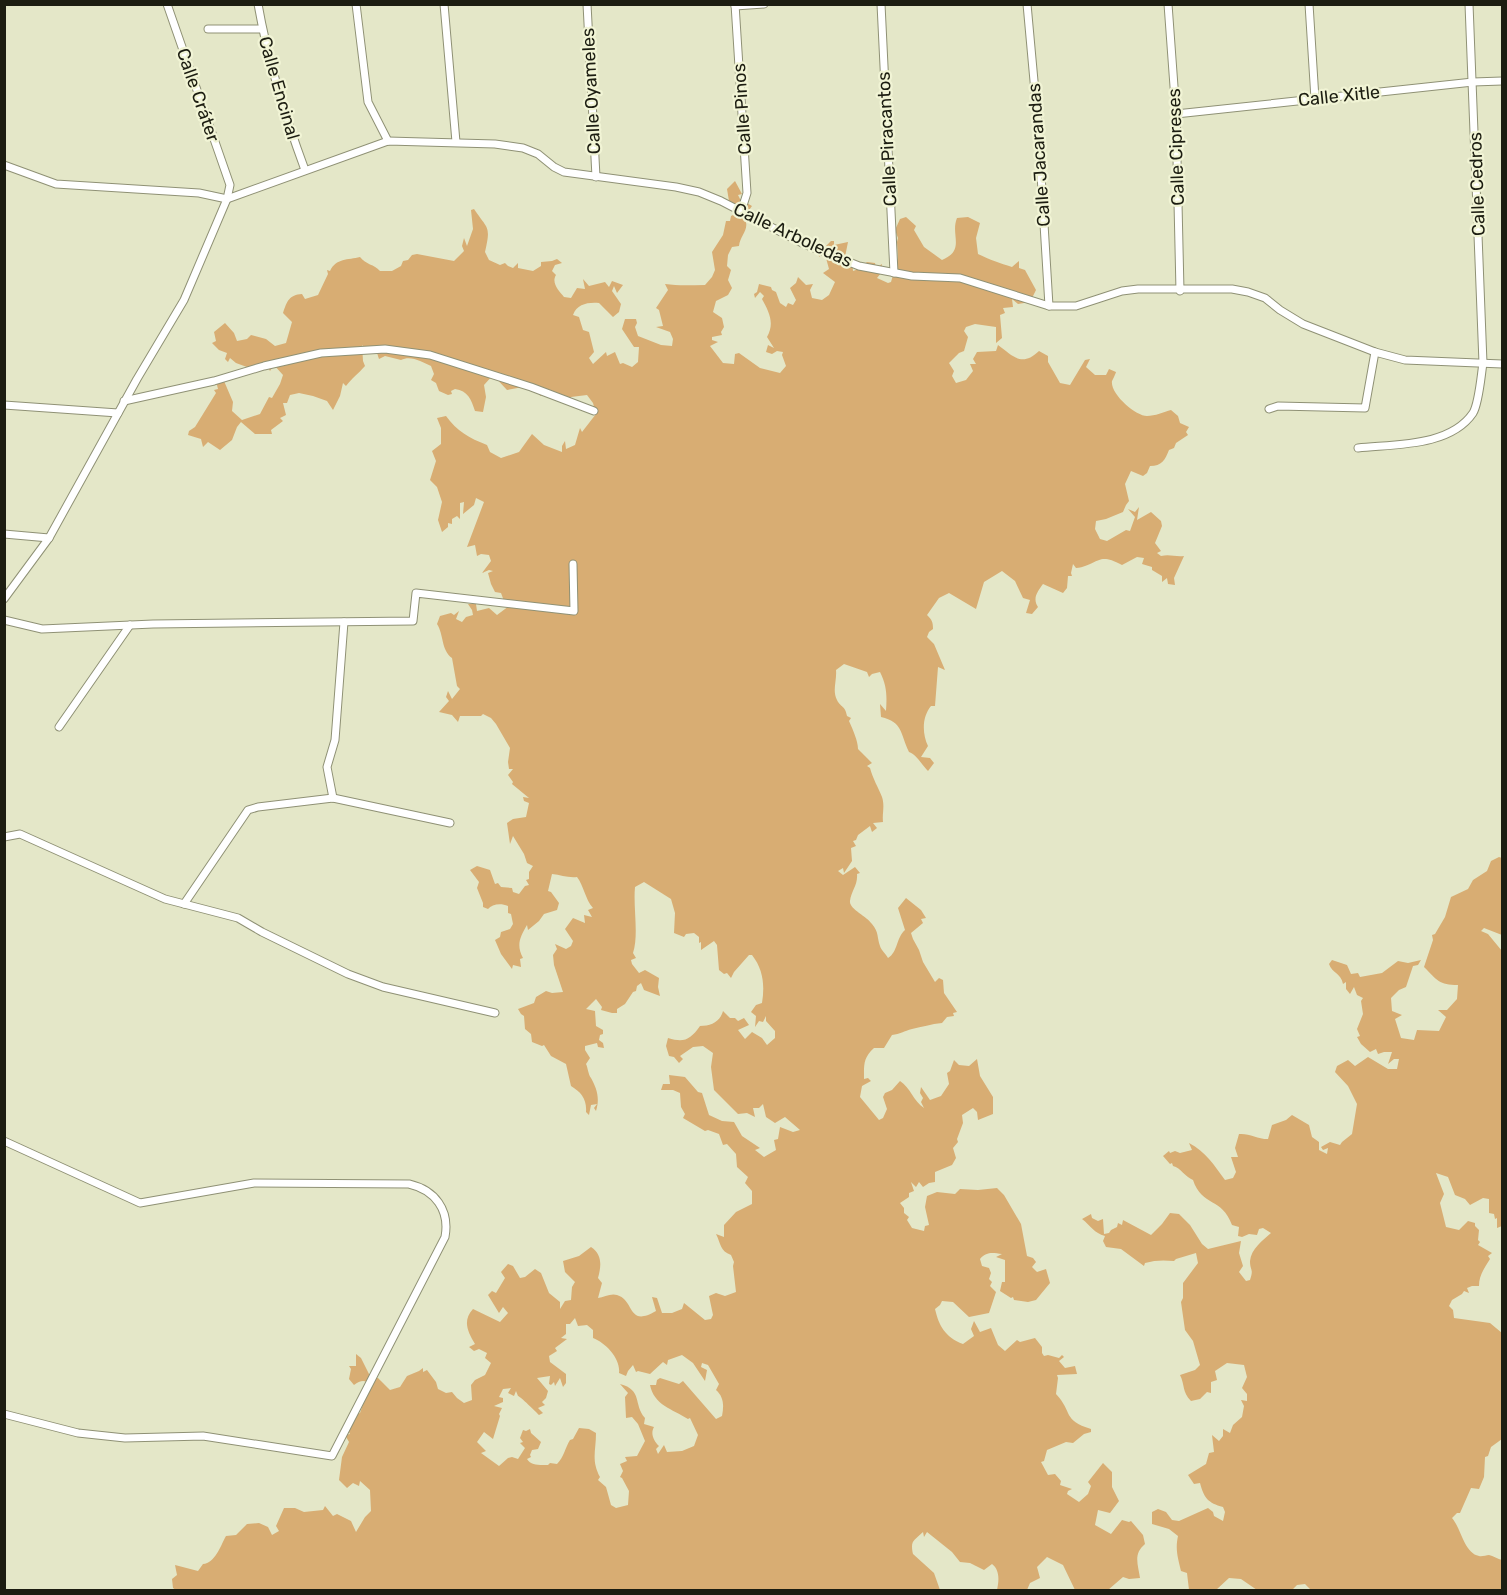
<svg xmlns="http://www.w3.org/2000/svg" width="1507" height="1595" viewBox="0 0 1507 1595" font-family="Rubik,sans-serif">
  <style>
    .forest { fill: #d8ad73; fill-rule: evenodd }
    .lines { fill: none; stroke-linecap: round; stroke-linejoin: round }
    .street-casing { stroke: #8f9175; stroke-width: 9 }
    .street { stroke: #fff; stroke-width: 7 }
    .labels { text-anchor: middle; stroke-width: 4.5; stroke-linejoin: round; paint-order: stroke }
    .street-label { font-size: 18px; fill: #1c1d11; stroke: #f1f4d5 }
  </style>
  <rect width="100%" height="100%" fill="#e4e7c8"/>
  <g class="forest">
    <path d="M735 181 742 194 738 195 740 199 752 206 744 217C751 229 740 235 739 246L732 247 728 255 727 266 731 270 728 280 732 288 728 295 716 301 713 312 722 318 724 327 721 332 722 335 712 337V340L718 342 710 346 723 363 734 364 735 354 739 353 760 368 780 373 786 366 782 355 783 352 777 351 772 354 766 352 768 345 774 348 767 337C775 323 769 312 762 299L764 296 760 292 755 298 754 294 757 292 759 284 771 287 772 290 776 292 780 303 786 307 788 303 793 305 796 300 790 288 796 283 798 277 806 285 813 284 810 290 812 298 822 300 829 295 835 282 823 273 829 269 826 258 819 249 820 257 814 251 815 245 821 242 825 247 831 241H834V245L848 242 845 257 847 261 852 258 853 271 856 270 857 263 863 265 867 262 875 263 876 268 882 264 881 273 877 278 888 283 891 282 898 258 897 242 898 238 895 230 900 219 906 217 916 226 914 230 924 247 942 260C966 250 950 235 957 218L968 217 980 223 976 238 978 254C990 260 1000 263 1012 267L1019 261V268L1025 270 1036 290 1030 302 1018 304 1012 299 1013 307 1003 308 1005 313 1000 315 1002 338 996 343V327L975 324 966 327 964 331 968 337 964 351 959 353 949 363 954 371 952 376 956 383 966 380 973 371 970 364H976L973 359 977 352 996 351 998 345C1014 357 1022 367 1039 351L1048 356V362L1060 383 1070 385 1085 360 1090 359 1086 367 1095 375H1106L1109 369 1116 372C1116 373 1112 381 1112 381 1110 394 1136 416 1147 416 1155 416 1164 412 1171 410L1178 416 1180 423 1189 427 1186 432 1188 435 1176 443 1174 448 1169 450C1165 460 1162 466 1150 466L1147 473 1143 476 1131 471 1125 484 1129 501 1126 505 1123 512 1106 519 1096 521 1095 529 1100 539 1107 541 1126 530 1130 531 1135 517 1128 509 1135 512 1139 507 1137 520 1151 512 1161 521 1162 526 1155 543 1161 551 1157 553 1161 556C1170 554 1175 557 1184 556L1174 578 1175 585 1168 584 1167 578 1162 582V576L1152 570V567L1142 564 1144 558 1137 557 1122 565C1097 551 1099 565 1076 568L1073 564 1071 573 1072 576H1068L1067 588 1063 593 1043 584C1038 591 1032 598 1038 607L1032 614 1026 613 1030 600 1023 598 1015 581 1002 571 984 582 976 609 949 593 939 598 927 615C932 620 933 622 933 629L929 632 927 637 934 644 945 670 938 667 935 706H931C922 717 922 733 928 746L921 757 930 758 934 763 928 771C922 765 916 754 909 752 900 733 903 722 881 717L880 704 886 711C887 696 887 686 880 672L872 674 869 677 867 672 844 664 836 670C837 680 832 691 837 700 841 708 845 705 847 716L851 718 849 721C853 730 858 741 858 749L872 763 867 766 870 768C873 779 878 787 882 797 885 806 882 813 883 822L873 823 877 828 872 832 870 826 858 835 856 840 853 841 856 846 851 848 852 861 844 873 843 868 838 871 843 875 855 867 860 873 857 874C858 885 851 891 850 901 849 909 867 916 872 924 879 932 877 938 880 946 881 950 886 954 888 958 898 952 896 938 905 930L898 908 906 898 921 910 926 918 921 919 923 923 911 933 913 939 919 950 923 962 935 982 939 978 943 980 944 993 957 1012 953 1013 954 1016 947 1017 942 1023C931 1024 922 1027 912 1029 904 1031 900 1034 892 1035L884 1048H874C863 1058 864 1065 864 1079L868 1078 871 1081 862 1086 860 1097 879 1120 883 1118 887 1109 883 1097 885 1093 892 1090 900 1081C910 1087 914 1102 924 1108L921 1102 923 1098 920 1093 921 1087 930 1100 941 1096 949 1084 947 1073 950 1071 954 1060 959 1065 969 1066 977 1059 980 1076 993 1097V1114L978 1120 977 1112 973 1108 962 1115 963 1123 957 1139 958 1142 953 1148 956 1158 952 1165 935 1172V1182L929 1183 923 1187 919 1182 916 1187 911 1182 914 1191 909 1193V1197L900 1203 904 1208V1213L909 1217 907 1220 912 1228 924 1231 925 1226 929 1225 925 1207 927 1196 937 1192 955 1194 960 1189 978 1190 997 1188 1004 1195 1021 1224 1027 1256 1033 1258 1036 1262 1032 1267 1037 1272 1046 1269 1050 1283 1036 1300 1028 1302 1014 1300 1013 1297 1011 1298 1000 1291 1002 1282H1005V1260L996 1257 1002 1254C993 1253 987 1251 980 1259L982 1266 989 1268 991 1273 989 1279 992 1282 990 1286 996 1292 989 1313 969 1317 953 1302 942 1301 940 1305 935 1309C939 1326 945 1337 963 1344L974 1336 971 1329 974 1321 980 1332 991 1328 998 1345 1005 1351 1017 1340 1020 1342 1035 1338 1042 1347V1353L1044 1356 1048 1355 1059 1358 1062 1355 1064 1357 1059 1361 1065 1368 1075 1366 1077 1374 1057 1375 1058 1378 1056 1394C1073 1412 1062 1420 1091 1429V1432L1084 1434 1073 1443 1066 1442 1047 1450 1044 1461 1041 1462 1048 1475 1055 1474 1061 1481 1060 1485 1072 1489 1068 1491 1067 1494 1079 1502 1088 1494 1091 1486 1088 1482 1103 1463 1112 1472V1487L1119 1501 1110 1513 1098 1510 1095 1525 1111 1534 1122 1520 1129 1522 1131 1521 1143 1535 1145 1544C1133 1554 1138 1564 1140 1578L1129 1579 1123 1577 1108 1590H1075L1063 1565 1047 1557 1037 1567 1040 1578 1030 1583 1027 1590H997C999 1581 1000 1570 992 1564L984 1570 970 1563 960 1562 952 1552 927 1532 924 1537 923 1532C914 1541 910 1540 913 1554L934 1573 940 1590H176L173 1588 172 1579 177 1575 175 1565 198 1571 203 1564C215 1563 220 1547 226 1536L236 1535 247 1524 259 1523 268 1527 272 1535 279 1531 276 1526 284 1508H295L304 1512 323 1510 325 1506 333 1516 337 1514 351 1521 356 1532 365 1517 371 1511 370 1490 360 1481 359 1486 353 1483 347 1488 339 1480 342 1457 349 1442 345 1435 350 1434 348 1430 352 1416 360 1413 370 1384C364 1379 360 1381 354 1385L349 1379 351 1369 349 1366H356V1354L361 1358 371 1378H378L390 1390 400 1387 407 1376 419 1371 423 1368V1372L427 1370 436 1382 438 1389 446 1393 452 1392 457 1398 464 1403 472 1400 471 1385 475 1380 485 1375 491 1363 485 1358 487 1353 479 1349 474 1351 469 1347 475 1344C468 1332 462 1321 473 1309L500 1322 508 1313 503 1307 499 1313 488 1295 492 1291 496 1293 505 1278 501 1272 508 1264 513 1266 520 1278 525 1277 535 1269 541 1273 549 1293 560 1302V1309L565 1301 571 1300 572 1287 575 1282 565 1272 563 1261 579 1256 591 1247C603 1255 601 1267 598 1278L602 1283 598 1298C604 1297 611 1293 617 1295 635 1300 627 1328 656 1311L652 1297 657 1298 662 1313H672L682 1309 684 1303 705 1320 711 1319 713 1315 709 1296 716 1293 725 1296 736 1292 733 1266 734 1262 731 1255C720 1251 721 1244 716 1234L724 1237V1225L736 1212 752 1204V1191L745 1183 748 1177 737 1167 736 1154 727 1144 723 1145 719 1134 708 1130 705 1131 683 1118 685 1114 681 1107 680 1093 673 1090H661L663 1084H670L669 1075 685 1077 698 1092 702 1093 709 1115 722 1121 734 1122 742 1136 760 1148 755 1150 764 1157 776 1150 774 1140 778 1139 780 1127 793 1132 800 1130 785 1117 775 1123 766 1117 763 1104 759 1108H753L755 1117 747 1113 738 1114 714 1090 711 1067 713 1053 703 1046 693 1047 680 1056 683 1059 679 1063 674 1057 669 1056 666 1046 668 1038C684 1043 690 1040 700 1026 711 1026 720 1022 723 1011L730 1018H735L738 1021 744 1018 749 1025 738 1030 745 1039 752 1032 762 1038 767 1045 775 1038V1031L766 1021V1016L763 1022 759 1021 755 1027 756 1016 751 1012 756 1005 762 1003C765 985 763 969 752 955H749L734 972 731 978 727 973 724 974 719 970 717 945 714 941 701 950V942L699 943V937L694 933 686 934 684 937 674 933 675 913 671 899 644 882 635 887C633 908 639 934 633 953L636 958 631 960 632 964 639 973 645 970 659 978 658 987 660 996 644 990 641 983 637 986 636 991 633 992 625 1004 617 1009V1013H612L601 1010 602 1007 596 999 586 1009 595 1011 596 1026 603 1030V1034L600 1035 599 1040 603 1043 604 1048 598 1047 597 1043 585 1046V1050L590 1058 586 1064C588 1068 588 1074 591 1078 597 1089 600 1098 596 1111L594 1108 597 1104 591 1105 589 1115 586 1112C587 1099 581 1092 571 1086L566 1064 551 1056 544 1045 542 1046 532 1042 531 1034 525 1029 524 1016 521 1014 518 1009 534 1003 536 997 546 991 552 993 563 992 554 965 553 955 557 949 555 944 566 949 571 946 573 941 565 929 573 918 585 923 584 915 592 917 588 910 593 908C585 899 584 886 577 877 568 878 561 875 552 874L548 891 551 892 559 903 557 910 544 914 539 921 528 930 527 925C520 937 516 945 523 958L520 959 521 967 513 965 512 969 501 954 495 940 500 937 501 932 510 929 513 924 511 914 508 913V906C501 903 492 904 488 909L483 907V903L477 888 479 882 470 870 477 866 490 870 495 884 498 883 501 887 512 888 513 892 519 894 525 886 529 885 526 880 529 879V872L533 866 527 863 524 854 513 836 510 844 507 823 513 819 526 817 529 803 524 801 523 797 529 798 512 784 513 782 508 775 513 769H509L508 762 510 748 496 724 491 718 483 714 481 716H460L458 722 452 715 439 712 449 701 446 697 448 691 452 699 460 689 457 686 452 658C441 650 444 635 437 624L440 616 451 613 454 615 459 611 456 619 462 622 466 617 473 615 472 610 468 604H476L477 611 489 608 497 615 509 606 504 601 501 593 495 592 491 584 488 573 493 571 489 570 482 573 491 561 489 555 481 554 477 556 475 545 467 547 484 502 476 498 474 505 463 514 464 502 460 503V519L457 516 452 519V524L448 523V527L442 532 438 520 442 502 437 487 430 480 436 461 432 451 441 444V428L437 418 446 416C457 431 469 438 487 445L490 452 501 458 519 452 532 434 544 445 562 452V446L565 441 566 449 575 445 580 428 582 432 596 414 593 403 587 395 571 397V399L545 394 540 396 539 391 523 387 507 390 493 375 484 385 486 397 483 412 475 411C471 399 468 391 455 389L451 391 452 394 448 395 439 391 436 383 431 380 434 374 431 366C422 362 411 355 401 360L385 356 379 359 376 350 369 353 362 345 363 361 365 366C358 374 352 378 346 386L343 383 340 396 333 410 327 401 313 396 299 393 290 395 287 403H283L286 415 280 418 283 421 271 430 272 434H255L241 422 237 427 232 440 220 450 208 442 203 447 201 439 188 435 189 431 195 427 216 393 214 390 218 389 217 385 213 384 224 381 233 402 232 411 242 420 260 414 269 397 272 398 280 384 283 375 274 365 270 371 266 364 255 370 236 363 230 358 228 362 225 359 227 353 219 350 212 343 216 341 214 332 225 323 234 333 237 341 247 339 251 335 266 339 275 346 286 343 292 322 283 313C287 301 289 295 302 294L305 299 318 295 328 274 327 270 330 271C336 258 348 260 360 257 366 265 374 264 380 271H392L401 266 403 261 408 260 412 255 417 254 454 261 464 251 462 246 464 238 467 246 473 229 471 210 474 209C488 230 491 225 485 252L489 260 500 265 505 263 508 266 513 268 518 263V268L533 271 541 266V262L552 261 557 259 562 263 555 265 552 271 556 275C551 283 559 291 564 297L571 298 577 288 585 289 583 279 589 286 605 282 609 287 612 281 623 285 617 293 614 286 612 291 621 304 619 312 613 317 599 303C588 302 577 304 573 315L579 317 583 330 589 332 594 352 589 358 593 364 606 352 607 356 615 352 620 364 623 363 632 367 638 362 639 347H634L622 329 625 319H636L637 323 635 327 638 336 661 345 672 346 673 339 670 332 656 327 663 326 659 310 656 308 668 290 665 284C679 286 691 285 705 285L712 277 715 270 712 252 723 235 726 221H730L731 216 735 214 738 216 742 210 729 201 727 189ZM575 1318 578 1326 587 1325 593 1330V1338C606 1343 621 1359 619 1373L626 1376 628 1371 633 1365 636 1372 638 1371 650 1374 663 1362 667 1365 668 1360 682 1355 693 1363 705 1381 707 1370 701 1367 702 1363 708 1365 719 1384 716 1390C724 1397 724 1406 722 1416L716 1419 683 1381 679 1384 660 1378 657 1380 656 1385H650C654 1405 672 1409 688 1419L690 1418 698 1435 694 1446 682 1451 667 1452 664 1445 658 1454 656 1449 659 1446C654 1441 650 1434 654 1427L644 1424 645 1418C633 1404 643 1390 620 1384L628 1393 625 1397 626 1418 632 1417 638 1424 645 1441 637 1456 625 1457 627 1461 620 1464 623 1471 620 1477 622 1478 629 1491 628 1505 616 1508 611 1505 606 1487 598 1480 600 1477C591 1460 596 1451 596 1433L589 1429 579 1428 573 1439 570 1440C565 1448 564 1457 557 1464L550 1463 548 1465C540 1465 531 1466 527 1459L531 1457 530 1455 532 1450 538 1449 541 1442 531 1433 530 1429 526 1431 523 1430 520 1438 523 1442 520 1443 525 1448 518 1459 512 1457 508 1458 499 1466 481 1453 486 1451 477 1442 484 1432 493 1439 500 1416 499 1414 502 1408 494 1406 503 1402V1398L499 1397 503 1389 511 1388 508 1393 514 1396 516 1391 518 1396C521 1397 535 1411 539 1415L543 1413 538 1408 545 1405 542 1402 546 1398 548 1391 537 1378 550 1376 549 1384 551 1385 554 1382 555 1386 560 1378 563 1387 566 1383V1374L550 1362 549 1356 557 1351 555 1348 567 1339 561 1338 566 1334V1324H570Z"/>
    <path d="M1499 857 1502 858V935L1484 928 1481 931 1488 934 1502 951V1226L1497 1228V1218L1495 1219 1494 1214 1489 1213V1199L1483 1198 1470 1205 1465 1199 1455 1195 1448 1177 1436 1173 1444 1194 1440 1203 1446 1227 1459 1230 1468 1221 1475 1223V1226L1479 1230 1478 1240 1480 1242 1478 1245 1492 1253 1488 1256 1490 1259C1484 1269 1479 1275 1479 1286H1472L1467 1288 1469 1293 1464 1291 1462 1294 1452 1300 1449 1306 1453 1310 1454 1318 1490 1323 1502 1333 1501 1346H1502V1439L1491 1447 1488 1456 1485 1457 1484 1477 1479 1489 1471 1488 1460 1513H1457L1452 1518C1461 1528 1464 1553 1479 1556 1482 1557 1486 1555 1489 1555 1493 1556 1498 1559 1502 1560V1590H1311L1305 1584 1297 1585 1292 1590H1257L1241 1579 1229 1578 1216 1590H1189L1187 1573 1181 1571C1178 1558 1175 1550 1178 1536L1169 1529 1152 1524V1512L1158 1509 1166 1512 1172 1520 1179 1521 1208 1508 1213 1512 1214 1516 1223 1521 1225 1512 1223 1507C1208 1503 1204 1498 1200 1483L1194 1484 1188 1475 1206 1464 1209 1453 1214 1452 1212 1435 1219 1441 1223 1436V1429L1230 1433 1233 1425 1242 1417 1244 1406 1241 1400 1247 1401V1394L1242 1388 1247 1377 1244 1365 1227 1363 1215 1371 1217 1380 1211 1382V1393L1207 1392 1200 1399 1191 1401C1182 1392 1185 1385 1180 1375L1195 1370 1200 1365 1193 1341 1185 1330 1181 1302 1183 1298V1283L1198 1263 1196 1253 1176 1259 1174 1261C1164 1260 1155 1260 1145 1263L1144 1266 1121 1249 1106 1247 1103 1241 1105 1236C1094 1233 1091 1226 1082 1219L1091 1214 1092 1218 1098 1221 1103 1219 1104 1234 1109 1233 1111 1230 1117 1227 1118 1223 1122 1225 1123 1220 1151 1235 1162 1224 1170 1213 1179 1214 1190 1225 1202 1244 1208 1249 1241 1241 1239 1253 1243 1266 1239 1272 1246 1281 1250 1280C1254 1268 1250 1271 1250 1261 1251 1249 1263 1240 1271 1233L1263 1228 1259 1229 1257 1235 1249 1234 1242 1237 1238 1236 1239 1227 1232 1225C1222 1197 1202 1207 1193 1180 1185 1177 1181 1168 1173 1166L1172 1163 1170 1164 1163 1156 1169 1151 1170 1153 1175 1151 1180 1153 1192 1150 1189 1143C1206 1152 1214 1165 1225 1180L1233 1178 1236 1172 1231 1157H1238L1235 1148 1239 1134C1249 1133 1257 1139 1268 1139L1272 1125 1286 1120 1292 1115 1309 1125 1312 1137 1319 1142V1150L1327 1154 1328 1148 1323 1150 1321 1147 1330 1142 1340 1145 1342 1142 1352 1134 1357 1104 1348 1086 1335 1072 1337 1066 1348 1060 1355 1066 1368 1057 1388 1069H1397L1399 1059H1394L1388 1064 1392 1052H1384L1378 1054 1376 1049 1370 1052 1361 1044 1357 1037 1360 1036 1357 1029 1363 1014 1361 1001 1363 998 1357 995 1354 987 1350 994 1346 989V982L1343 984C1341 973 1332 973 1329 964L1332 960 1347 965 1351 974 1358 973 1360 977 1382 973 1398 961 1408 963 1421 960 1418 965 1413 966 1406 987 1399 990 1391 998 1392 1011 1402 1015 1395 1019 1401 1038 1414 1040 1417 1030 1439 1031 1446 1017 1438 1010H1447L1457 999 1458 985C1439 985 1437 980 1424 967L1433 940 1432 935 1435 934 1445 917 1451 897 1468 889 1473 880 1487 871 1491 861Z"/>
  </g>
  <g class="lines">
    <defs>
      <g id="street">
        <path d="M258 4C268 61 285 116 305 170"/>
        <path d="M356 4 368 102 388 141"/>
        <path d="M444 4 456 142"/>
        <path d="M587 4 596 177"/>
        <path d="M735 4 747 193 741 212"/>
        <path d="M881 4 894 273"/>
        <path d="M1027 4 1038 125 1049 306"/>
        <path d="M1168 4 1176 114 1180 291"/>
        <path d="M1309 4 1315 99"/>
        <path d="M735 6 764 4"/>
        <path d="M208 29H262"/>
        <path d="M1176 114 1473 82 1502 81"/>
        <path d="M4 165 56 184 199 193 227 199 388 141 495 144 523 148 538 154 554 167 564 172 676 187 699 192 721 201 804 244 859 266 912 276 960 278 1049 306H1076L1122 291 1138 289H1232L1248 292 1265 298 1280 310 1303 324 1375 352 1405 360 1502 364"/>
        <path d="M124 401 214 381 264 366 321 353 385 349 430 355 531 387 594 411"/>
        <path d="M4 405 118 413"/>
        <path d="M1269 409 1278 406 1365 408 1375 352"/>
        <path d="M1358 448C1394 444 1450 447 1473 413 1479 403 1481 376 1483 363L1469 4"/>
        <path d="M4 534 49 538"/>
        <path d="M4 599 49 538 137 379 184 300 227 199 230 185 167 4"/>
        <path d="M4 620 42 629 153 624 413 621 416 593 574 611 573 564"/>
        <path d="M59 727 130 625"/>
        <path d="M333 798 327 767 335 740 344 622"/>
        <path d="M4 837 20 834 165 899 238 918 262 932 348 974 383 987 495 1013"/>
        <path d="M184 904 248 810 258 807 333 798 450 823"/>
        <path d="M4 1141 140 1203 254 1183 409 1184C435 1190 450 1210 445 1237L332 1456 203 1436 125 1438 78 1433 4 1414"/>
      </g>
    </defs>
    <use href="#street" class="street-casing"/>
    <use href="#street" class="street"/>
  </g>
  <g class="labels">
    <g class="street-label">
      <text transform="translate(279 88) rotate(74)" y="6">Calle Encinal</text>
      <text transform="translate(591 91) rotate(-93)" y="6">Calle Oyameles</text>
      <text transform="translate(198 95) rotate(71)" y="6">Calle Cráter</text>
      <text transform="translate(1339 96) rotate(-6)" y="6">Calle Xitle</text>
      <text transform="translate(742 109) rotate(-94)" y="6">Calle Pinos</text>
      <text transform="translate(887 139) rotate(-93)" y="6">Calle Piracantos</text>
      <text transform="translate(1176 147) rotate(-92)" y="6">Calle Cipreses</text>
      <text transform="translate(1039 155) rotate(-94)" y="6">Calle Jacarandas</text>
      <text transform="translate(1477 184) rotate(-92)" y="6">Calle Cedros</text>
      <text transform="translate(793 235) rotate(25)" y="6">Calle Arboledas</text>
    </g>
  </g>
  <rect width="1507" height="1595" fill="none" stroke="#1c1d11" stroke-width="12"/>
</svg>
